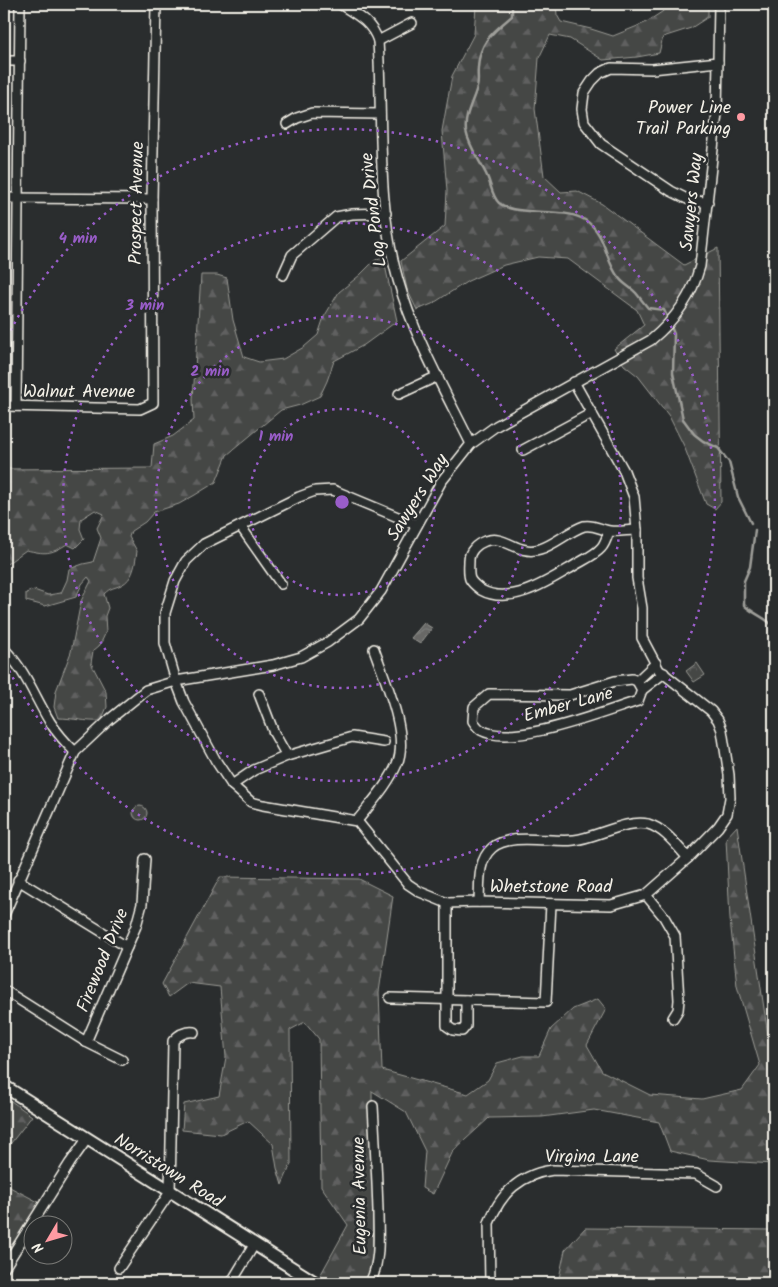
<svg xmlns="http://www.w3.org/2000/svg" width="778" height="1287" viewBox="0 0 778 1287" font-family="Kalam,sans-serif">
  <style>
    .forest { fill: url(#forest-firs); stroke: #9c9c96 }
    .park { fill: url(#park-crowns); stroke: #9c9c96 }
    .water { fill: url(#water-waves); stroke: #9f9f9a }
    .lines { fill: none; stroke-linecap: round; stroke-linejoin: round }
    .stream { stroke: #9f9f9a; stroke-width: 2.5 }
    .street-casing { stroke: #f4f1e8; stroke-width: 12 }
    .secondary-casing { stroke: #f4f1e8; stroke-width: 15 }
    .street { stroke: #2a2d2e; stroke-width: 9 }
    .secondary { stroke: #2a2d2e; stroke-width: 11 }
    .ring { fill: none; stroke: #995dc9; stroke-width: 2.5; stroke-dasharray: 2.5 5 }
    .poi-dot { fill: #ff9aa2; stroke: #2a2d2e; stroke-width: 2 }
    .labels { text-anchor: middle; stroke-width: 5; stroke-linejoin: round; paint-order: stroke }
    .poi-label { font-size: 18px; fill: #f4f1e8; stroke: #2a2d2e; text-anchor: end }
    .street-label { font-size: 18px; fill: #f4f1e8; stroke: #2a2d2e }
    .centre { fill: #995dc9; stroke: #2a2d2e; stroke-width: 2.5 }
    .ring-label { font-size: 15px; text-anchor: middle; font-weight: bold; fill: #995dc9; stroke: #2a2d2e; stroke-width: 5; stroke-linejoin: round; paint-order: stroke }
  </style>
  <defs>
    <pattern id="forest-firs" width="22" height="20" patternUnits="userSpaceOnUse" patternTransform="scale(1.25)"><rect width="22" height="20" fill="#444645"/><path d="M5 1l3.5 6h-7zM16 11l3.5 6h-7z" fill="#606160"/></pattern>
    <pattern id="park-crowns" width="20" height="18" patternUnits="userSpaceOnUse" patternTransform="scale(1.25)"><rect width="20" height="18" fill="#444645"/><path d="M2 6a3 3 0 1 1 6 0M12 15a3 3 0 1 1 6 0" fill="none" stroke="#606160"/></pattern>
    <pattern id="water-waves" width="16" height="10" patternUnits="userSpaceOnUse" patternTransform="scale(1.25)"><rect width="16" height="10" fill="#676866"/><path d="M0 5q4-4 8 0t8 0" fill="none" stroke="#7d7e7c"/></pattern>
  </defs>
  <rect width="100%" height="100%" fill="#2a2d2e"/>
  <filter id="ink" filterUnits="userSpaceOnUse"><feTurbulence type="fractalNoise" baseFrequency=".02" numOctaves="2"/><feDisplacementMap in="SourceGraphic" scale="10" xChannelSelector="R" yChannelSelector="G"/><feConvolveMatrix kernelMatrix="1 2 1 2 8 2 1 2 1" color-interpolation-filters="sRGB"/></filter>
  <g filter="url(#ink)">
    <g class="forest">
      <path d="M475 4H556L557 15 561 22 591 29 613 36 645 23 674 4H708V17L691 28 663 37 659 53 637 57 603 60 570 39 550 35 539 58 535 109 544 176 561 192 577 191 602 204 684 265 718 248 721 502 715 509 706 504 684 446 669 416 638 376 624 365 614 349 644 325 637 310 568 259 538 257 504 265 468 281 432 304 417 310 407 289 401 261 445 226 447 191 442 131 452 76 474 34 476 6Z"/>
      <path d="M383 256 397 321 364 345 334 361 327 381 320 396 300 405 281 410 227 455 216 482 195 495 179 504 154 512 145 522 131 531 129 537 137 551C135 564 134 579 121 585 113 589 111 587 104 594L108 608 105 616 106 632 100 645 93 651 91 663 106 692 107 707 101 721C86 722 73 718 58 718L54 707 56 691 71 652 81 601 91 581 88 577 82 584 76 597 45 606 26 601V593L34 590 48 595 61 593 67 580 69 569 83 564 93 562 101 538 97 528 104 514 95 510 81 519 80 529 84 539 75 548 67 544C50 555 45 554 26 550L4 566V469L152 468 154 444 173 436 194 420 193 399 201 275H217L227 278 233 320 244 357 259 362 283 359 304 347 318 335 324 317 339 292 360 275 374 261Z"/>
      <path d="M737 826 774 1076V1164L709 1160 670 1151 659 1122 594 1110 542 1117 489 1118 453 1151 433 1194 422 1188 425 1151 406 1112 372 1091 373 1275 367 1283H316L348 1225 321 1186 319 1039 305 1022 290 1030 291 1164 282 1185 277 1168 273 1144 248 1121 221 1134 182 1130 184 1104 219 1096 226 1057 220 987 188 983 169 997 162 984 220 877 359 879 393 896 379 992 382 1070 468 1094 488 1080 497 1063 523 1056H539L551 1029 573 1009 598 999 606 1009 587 1045 602 1071 650 1095 702 1099 742 1090 760 1065 737 986 730 919 726 838Z"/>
      <path d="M4 1096 32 1116 4 1152Z"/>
      <path d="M4 1184 44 1205 17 1248 4 1241Z"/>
      <path d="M585 1228 774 1230V1283H558L565 1250Z"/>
    </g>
    <g class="park">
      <path d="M697 663 705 675 694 682 686 671Z"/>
      <circle cx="140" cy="813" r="7"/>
    </g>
    <path class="water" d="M424 623 432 628 420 644 411 638Z"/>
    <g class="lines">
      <g class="stream">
        <path d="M512 4V16C493 32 479 42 478 68 477 75 479 81 477 87 473 102 464 115 466 131 469 147 480 161 487 176 491 184 492 197 499 203 519 218 562 206 585 220 607 234 604 260 619 278 624 285 631 287 636 293 640 298 644 303 648 308L664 310 668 319"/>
        <path d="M670 324 674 334 673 373 683 419 694 434 703 441 718 448 729 462 738 497 751 523"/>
        <path d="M755 530 750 567 744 581V605C753 614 766 617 774 627"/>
      </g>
      <defs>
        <g id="street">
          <path d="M340 4C356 14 372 22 378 41 383 121 376 203 398 280 414 337 445 391 471 444"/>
          <path d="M378 41 412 23"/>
          <path d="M4 61H20"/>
          <path d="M287 124 297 118 312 113 380 114"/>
          <path d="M4 198 152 199"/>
          <path d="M708 203 687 199 671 191 601 144 584 122 582 109 584 93 592 81 600 73 611 68 652 69 718 62"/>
          <path d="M283 275 292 255 336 217 352 214 386 213"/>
          <path d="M399 394 438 376"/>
          <path d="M4 406 140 409 153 403 152 199 156 4"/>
          <path d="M16 406 20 4"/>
          <path d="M523 450 592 413"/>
          <path d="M417 525 333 490 315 491 299 497 204 544 186 561 175 581 165 613V643L176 681 184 702 216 761 232 785 251 802 263 805 357 821 408 884 420 892 447 903 479 902 611 905 646 895 688 858 718 827 727 814 730 798 729 775 722 730 718 720 711 711 659 670 642 638V608L637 578V530L634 497 624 471 574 382"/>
          <path d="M241 527 281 584"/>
          <path d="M609 531C607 537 605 544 601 548 594 556 581 561 572 567 547 582 510 606 481 590 477 587 472 583 470 579 468 574 469 565 469 560 469 551 477 544 485 541 506 534 517 556 540 549 554 545 569 531 584 526 594 524 601 530 610 531 619 532 628 530 637 530"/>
          <path d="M4 649C26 671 34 696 50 722 57 733 66 743 75 752"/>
          <path d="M632 679 637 681 642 690 638 701C603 712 512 748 481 730 478 728 475 724 473 721L474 707 489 694 570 695 615 681Z"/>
          <path d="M637 681 656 663"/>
          <path d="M642 690 664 673"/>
          <path d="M259 694 274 733 287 756"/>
          <path d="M232 785 254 770 287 756 352 737 384 742"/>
          <path d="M357 821C371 803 388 785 397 764 410 735 384 678 374 649"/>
          <path d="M18 880 127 947"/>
          <path d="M646 895 664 917 675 936 679 1000 678 1010 673 1018"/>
          <path d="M479 902C480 884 477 861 492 848 510 832 551 843 574 840 596 838 626 819 648 824 665 829 677 846 688 858"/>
          <path d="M447 903V1026L453 1030 462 1031 466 1026V1000"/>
          <path d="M4 915 75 752 110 719 146 690 176 681 273 665 301 657 328 642 359 619 381 591 441 482 471 444 496 426 651 340C675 320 692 296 700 266L717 113 719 4"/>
          <path d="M4 990 86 1042 122 1060"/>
          <path d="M390 998 546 1002 551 904"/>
          <path d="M86 1042 136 926 142 904 145 859"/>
          <path d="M4 1268 70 1163 87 1139"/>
          <path d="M119 1268 170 1192 173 1041C179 1034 185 1031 194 1032"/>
          <path d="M231 1283 254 1245"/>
          <path d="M370 1283C381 1261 378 1235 378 1211 377 1176 375 1141 373 1106"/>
          <path d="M490 1283 489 1223C501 1192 521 1174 553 1170L696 1174 717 1186"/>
        </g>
        <path id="secondary" d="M4 1086 316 1283"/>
      </defs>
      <use href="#street" class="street-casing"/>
      <use href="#secondary" class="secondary-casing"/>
      <use href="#street" class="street"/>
      <use href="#secondary" class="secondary"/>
    </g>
  </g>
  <g class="ring">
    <circle cx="342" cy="502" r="93"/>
    <circle cx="342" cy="502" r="186"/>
    <circle cx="342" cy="502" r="279"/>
    <path d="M4 344A373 373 0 1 1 4 660"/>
  </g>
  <circle class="poi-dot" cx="741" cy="117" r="5"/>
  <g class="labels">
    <g class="poi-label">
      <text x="731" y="113">Power Line<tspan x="731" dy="21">Trail Parking</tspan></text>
    </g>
    <g class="street-label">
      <text transform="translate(691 202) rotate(-84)" y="6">Sawyers Way</text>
      <text transform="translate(136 203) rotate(-89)" y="6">Prospect Avenue</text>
      <text transform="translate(373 210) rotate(-97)" y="6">Log Pond Drive</text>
      <text x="79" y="397">Walnut Avenue</text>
      <text transform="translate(417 497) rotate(-58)" y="6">Sawyers Way</text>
      <text transform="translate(568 704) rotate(-15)" y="6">Ember Lane</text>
      <text x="551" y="892">Whetstone Road</text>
      <text transform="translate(102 960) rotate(-68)" y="6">Firewood Drive</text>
      <text x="592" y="1162">Virgina Lane</text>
      <text transform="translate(169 1170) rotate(32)" y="6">Norristown Road</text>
      <text transform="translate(359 1196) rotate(-91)" y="6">Eugenia Avenue</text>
    </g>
  </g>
  <circle cx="342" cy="502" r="8" class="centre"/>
  <g class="ring-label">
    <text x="78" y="243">4 min</text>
    <text x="145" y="310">3 min</text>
    <text x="210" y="376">2 min</text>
    <text x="276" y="441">1 min</text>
  </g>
  <rect width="778" height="1287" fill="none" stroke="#2a2d2e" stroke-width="20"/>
  <rect x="10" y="10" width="758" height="1267" fill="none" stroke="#f4f1e8" stroke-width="2" filter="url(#ink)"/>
  <g transform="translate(48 1240) rotate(232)"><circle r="24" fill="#2a2d2e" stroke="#7b7b78"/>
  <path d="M0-4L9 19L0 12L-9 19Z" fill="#ff9aa2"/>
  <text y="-8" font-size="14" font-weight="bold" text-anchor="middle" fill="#f4f1e8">N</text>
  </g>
</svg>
